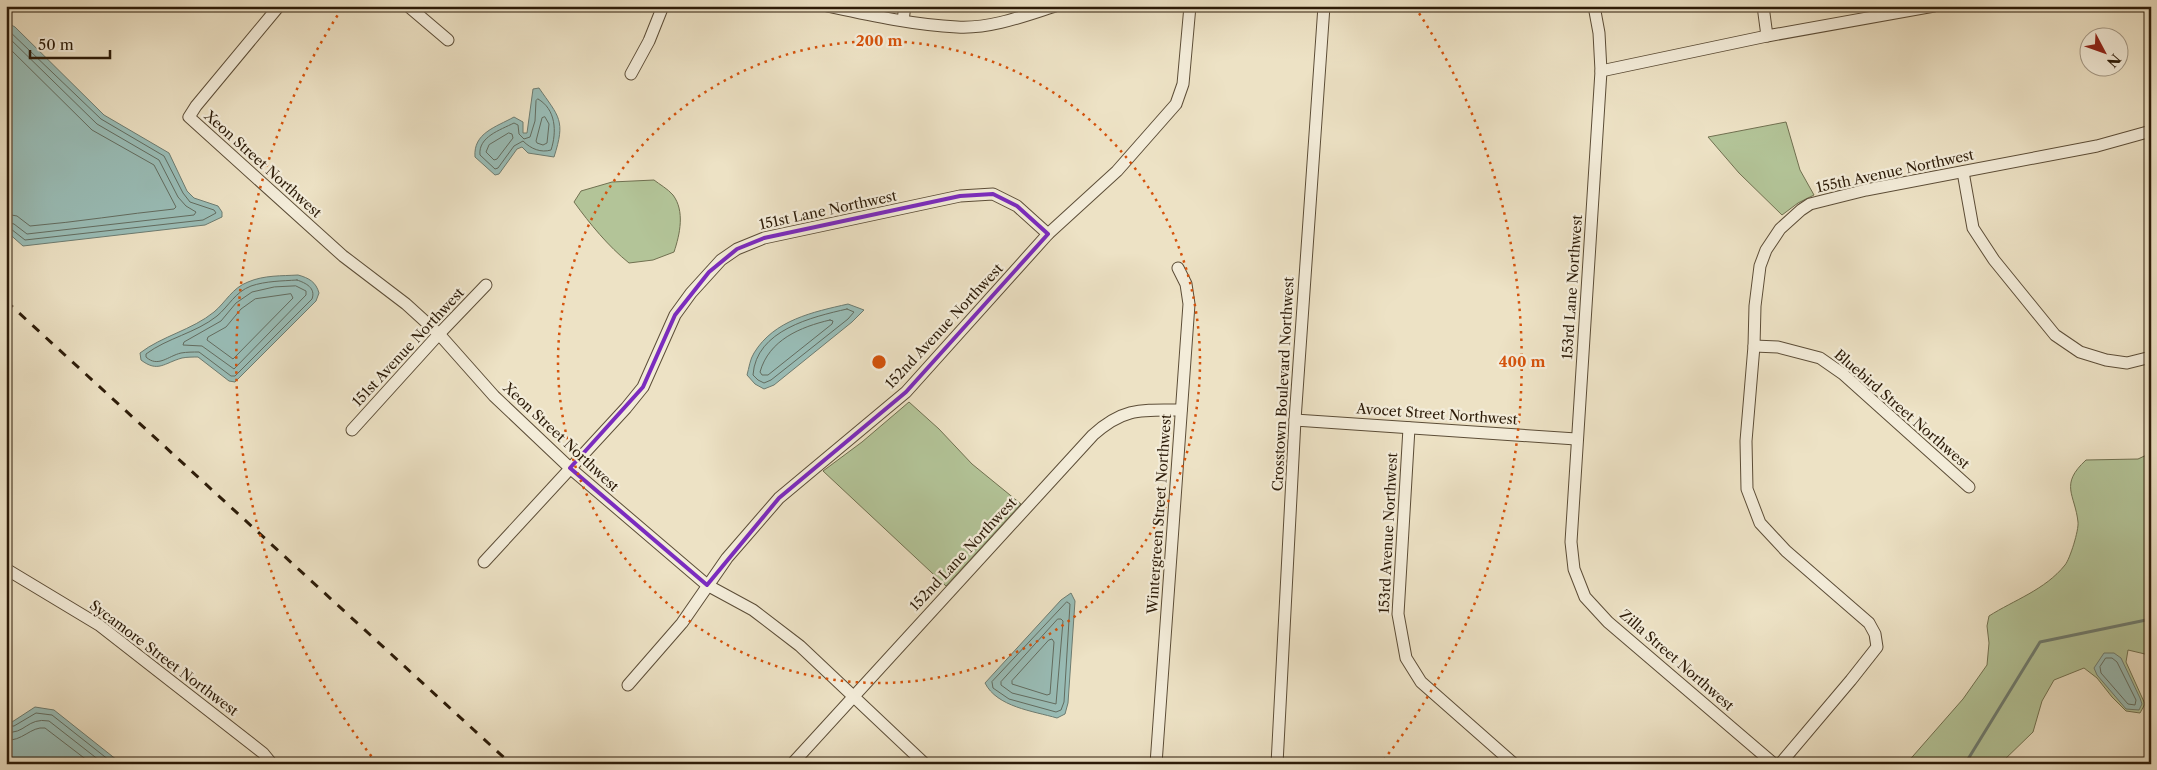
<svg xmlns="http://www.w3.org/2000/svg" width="2157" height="770" viewBox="0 0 2157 770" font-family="'Libre Caslon Text',serif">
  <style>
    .green { fill: #b3c498; stroke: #707050 }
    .water { fill: #99bdb7; stroke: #6d7c71 }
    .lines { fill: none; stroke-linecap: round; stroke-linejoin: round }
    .shore { stroke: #626c60; stroke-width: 1 }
    .stream { stroke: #6d7c71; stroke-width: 3 }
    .minor-casing { stroke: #5c4d37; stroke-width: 13 }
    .minor { stroke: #f3ecd9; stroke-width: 11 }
    .rail { stroke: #2c1b08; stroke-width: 3; stroke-dasharray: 9 9; stroke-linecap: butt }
    .marked { fill: none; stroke: #7b2cbf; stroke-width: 4; stroke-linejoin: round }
    .ring { fill: none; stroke: #d5530c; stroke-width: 2.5; stroke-dasharray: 2.5 5 }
    .labels { text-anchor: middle; stroke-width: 4.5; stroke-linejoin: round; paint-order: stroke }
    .street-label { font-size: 14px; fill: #2c1b08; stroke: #f3ecd9 }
    .centre { fill: #d5530c; stroke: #f3ecd9; stroke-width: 2.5 }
    .ring-label { font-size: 15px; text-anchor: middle; font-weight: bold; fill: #d5530c; stroke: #f3ecd9; stroke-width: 4.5; stroke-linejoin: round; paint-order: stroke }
  </style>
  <rect width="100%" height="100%" fill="#ede2c5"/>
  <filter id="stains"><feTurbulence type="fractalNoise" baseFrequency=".004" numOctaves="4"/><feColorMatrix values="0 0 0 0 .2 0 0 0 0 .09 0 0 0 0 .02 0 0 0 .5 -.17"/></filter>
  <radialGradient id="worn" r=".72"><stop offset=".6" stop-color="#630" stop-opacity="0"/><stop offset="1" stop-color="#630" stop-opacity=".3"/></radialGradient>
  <g class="green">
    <path d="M1786 122 1800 170 1814 195 1798 203 1782 215 1739 173 1708 137Z"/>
    <path d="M654 180C659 184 668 189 673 195 685 211 680 234 674 252L653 260 629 263C608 246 590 224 574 202L581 191 612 182Z"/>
    <path d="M909 402 939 429 972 464 1021 504 946 586 823 471 862 442Z"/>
    <path d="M2151 453V663L2145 654 2128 650 2126 662 2145 704 2140 713 2126 711 2112 697 2097 678 2084 668 2054 680 2042 701 2033 732 2000 764H1906L1963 699 1987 665 1989 643 1987 626 1989 616C2014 600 2045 590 2065 565 2070 559 2079 530 2078 522 2075 494 2059 485 2086 460L2138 459Z"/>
  </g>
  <g class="water">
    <path d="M6 22 15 27 104 115 169 153 187 191 194 198 218 206 222 212V217L205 225 23 246 6 231Z"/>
    <path d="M539 88C559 117 566 120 554 157L528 153 522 147 517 149 499 174 495 175 475 157C473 133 496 127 514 117L523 122V133H527L533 89Z"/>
    <path d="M298 275C309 278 316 282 319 293L316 301 235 382 229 381 198 357C193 357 187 357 182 358 164 363 158 373 141 360L140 353C162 336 192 330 214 312 226 302 232 288 248 282 264 275 282 276 298 275Z"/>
    <path d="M848 304 864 310 852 322 774 385 764 389 755 384 747 375C749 368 750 359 754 353 774 320 813 312 848 304Z"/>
    <path d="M1071 593 1075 601 1068 703 1065 714 1057 718C1033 711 997 707 985 683L1061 600Z"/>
    <path d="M2104 653H2114L2121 658 2140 698 2142 704 2139 710 2126 709 2097 675 2094 668Z"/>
    <path d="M35 707 54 710 122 764H6V721L12 722Z"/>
  </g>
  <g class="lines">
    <g class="shore">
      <path d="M6 28 101 119 164 156 183 193 190 202 214 210 216 213 203 220 25 240 11 229 6 228"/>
      <path d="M6 35 97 124 159 160 178 197 186 206 196 212 194 215 27 234 14 224 6 222"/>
      <path d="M6 45 92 130 154 165 176 207 174 209C125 214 78 222 30 226L17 216 6 214"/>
      <path d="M538 99C556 109 557 132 551 150 541 153 531 149 523 141L514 146 498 168 495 169 480 155C478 137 500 130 514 123L518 125 519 134 524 139 530 137 535 121 536 101Z"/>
      <path d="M545 117 549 124 547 143 543 145 537 143 536 141 542 118Z"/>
      <path d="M509 133 512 134 513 138 497 159 494 160 486 152 489 145Z"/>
      <path d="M297 280C306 283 316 288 312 299L235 376H231L199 352C193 352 187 352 181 353 168 356 158 368 146 357V354C167 338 196 333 217 316 229 306 235 292 251 286 266 281 282 281 297 280Z"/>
      <path d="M296 286 306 291V295L234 369 202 346 183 345 184 342 221 321 236 303 252 292 274 287Z"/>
      <path d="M291 294 293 298 233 359 207 340 208 337 226 327 241 309 255 299Z"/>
      <path d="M847 309 854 312 848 319 771 380 764 383 758 380 753 375C756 330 812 317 847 309Z"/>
      <path d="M830 320 833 321 832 324 768 375H762L760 372C769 340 800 327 830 320Z"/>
      <path d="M1067 602 1070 604 1064 702 1061 710 1056 712 1009 699 993 688 992 682Z"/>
      <path d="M1058 619H1061L1063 621 1056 704 1012 693 1001 685V682Z"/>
      <path d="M1049 640 1052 639 1054 642 1050 694 1047 695 1012 684V681Z"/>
      <path d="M2106 658H2112L2117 662 2136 700 2135 705 2128 704 2101 673 2100 667Z"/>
      <path d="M6 726H14L36 713 52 715 114 764"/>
      <path d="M6 732C25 735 27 717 49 721L104 764"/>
      <path d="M6 740C22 742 31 726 45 728L92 764"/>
    </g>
    <path class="stream" d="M1965 764 2040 642 2151 619"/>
    <defs>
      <g id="minor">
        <path d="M279 6 196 106 189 117 343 256 406 304 439 334 494 396 570 468 707 585 753 610 800 646 925 764"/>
        <path d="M408 6 448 40"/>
        <path d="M827 6C869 15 914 25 957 27 990 29 1024 16 1055 6"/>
        <path d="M1594 6 1599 33 1601 71 1571 542 1574 569 1585 597 1608 622 1774 764"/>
        <path d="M1763 6 1767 36"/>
        <path d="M903 20 905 6"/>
        <path d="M1601 71 1767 36 1934 6"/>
        <path d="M631 74 649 41 663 6"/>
        <path d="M1963 172 1973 228 1994 260 2055 335 2080 352 2106 360 2127 363 2151 357"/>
        <path d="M1754 346 1778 347 1820 358 1843 374 1969 487"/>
        <path d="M1295 420 1576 439"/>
        <path d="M1409 428 1398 614 1406 658 1421 682 1514 764"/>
        <path d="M352 430 439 334 486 285"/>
        <path d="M484 562 626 408 643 387 675 315 691 293 721 260 737 249 764 238 960 196 993 194 1017 206 1048 234"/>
        <path d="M6 569 99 625 263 753 272 764"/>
        <path d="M628 685 682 623 727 558 779 498 906 392 1048 234 1117 171 1176 104 1183 84 1190 6"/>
        <path d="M792 764 1093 435C1124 407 1142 410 1181 410"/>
        <path d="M1156 764 1189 304 1186 284 1178 268"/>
        <path d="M1277 764 1295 420 1324 6"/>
        <path d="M1780 764 1851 680 1877 647 1875 634 1869 623 1786 551 1760 523 1747 489 1746 441 1754 346 1755 306 1760 266 1766 250 1780 229 1801 210 1810 204 1866 190 2097 146 2151 131"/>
      </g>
    </defs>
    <use href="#minor" class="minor-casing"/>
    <use href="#minor" class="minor"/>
    <path class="rail" d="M6 301 511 764"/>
  </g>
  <path class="marked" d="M993 194 1017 206 1048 234 906 392 779 498 707 585 570 468 643 387 675 315 709 272 737 249 764 238 960 196Z"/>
  <g class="ring">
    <circle cx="879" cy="362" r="321"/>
    <path d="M376 762A643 643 0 0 1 343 7M1415 7A643 643 0 0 1 1382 762"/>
  </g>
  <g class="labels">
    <g class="street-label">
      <text transform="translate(263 164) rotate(42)" y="5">Xeon Street Northwest</text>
      <text transform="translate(1895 171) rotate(-12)" y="5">155th Avenue Northwest</text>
      <text transform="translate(828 210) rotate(-12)" y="5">151st Lane Northwest</text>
      <text transform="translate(1572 287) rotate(-86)" y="5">153rd Lane Northwest</text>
      <text transform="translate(944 326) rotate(-47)" y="5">152nd Avenue Northwest</text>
      <text transform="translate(408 347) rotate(-47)" y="5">151st Avenue Northwest</text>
      <text transform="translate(1283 384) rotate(-87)" y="5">Crosstown Boulevard Northwest</text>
      <text transform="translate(1902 409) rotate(41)" y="5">Bluebird Street Northwest</text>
      <text transform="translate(1437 414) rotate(4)" y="5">Avocet Street Northwest</text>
      <text transform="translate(561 437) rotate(43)" y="5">Xeon Street Northwest</text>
      <text transform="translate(1159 514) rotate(-86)" y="5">Wintergreen Street Northwest</text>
      <text transform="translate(1388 533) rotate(-87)" y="5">153rd Avenue Northwest</text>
      <text transform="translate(963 554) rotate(-47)" y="5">152nd Lane Northwest</text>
      <text transform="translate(164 658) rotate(37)" y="5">Sycamore Street Northwest</text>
      <text transform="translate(1677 660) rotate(41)" y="5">Zilla Street Northwest</text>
    </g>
  </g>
  <circle cx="879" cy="362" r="8" class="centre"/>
  <g class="ring-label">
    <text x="879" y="46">200 m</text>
    <text x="1522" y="367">400 m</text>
  </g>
  <rect width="2157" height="770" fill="none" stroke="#ede2c5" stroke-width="25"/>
  <rect x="8" y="8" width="2142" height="755" fill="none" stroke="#2c1b08" stroke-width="2.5"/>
  <rect x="12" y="12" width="2132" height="745" fill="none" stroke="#2c1b08"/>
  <g transform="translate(2104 52) rotate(131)"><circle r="24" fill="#f3ecd9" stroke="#a39885"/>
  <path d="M0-4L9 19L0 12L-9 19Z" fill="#8f2418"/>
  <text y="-8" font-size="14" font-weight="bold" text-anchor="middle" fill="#2c1b08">N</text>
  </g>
  <path d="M30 50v8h80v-8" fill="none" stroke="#2c1b08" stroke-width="2.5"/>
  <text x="38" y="50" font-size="15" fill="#2c1b08" stroke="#f3ecd9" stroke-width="4" paint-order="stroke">50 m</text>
  <rect width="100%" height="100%" filter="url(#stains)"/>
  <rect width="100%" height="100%" fill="url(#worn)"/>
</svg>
